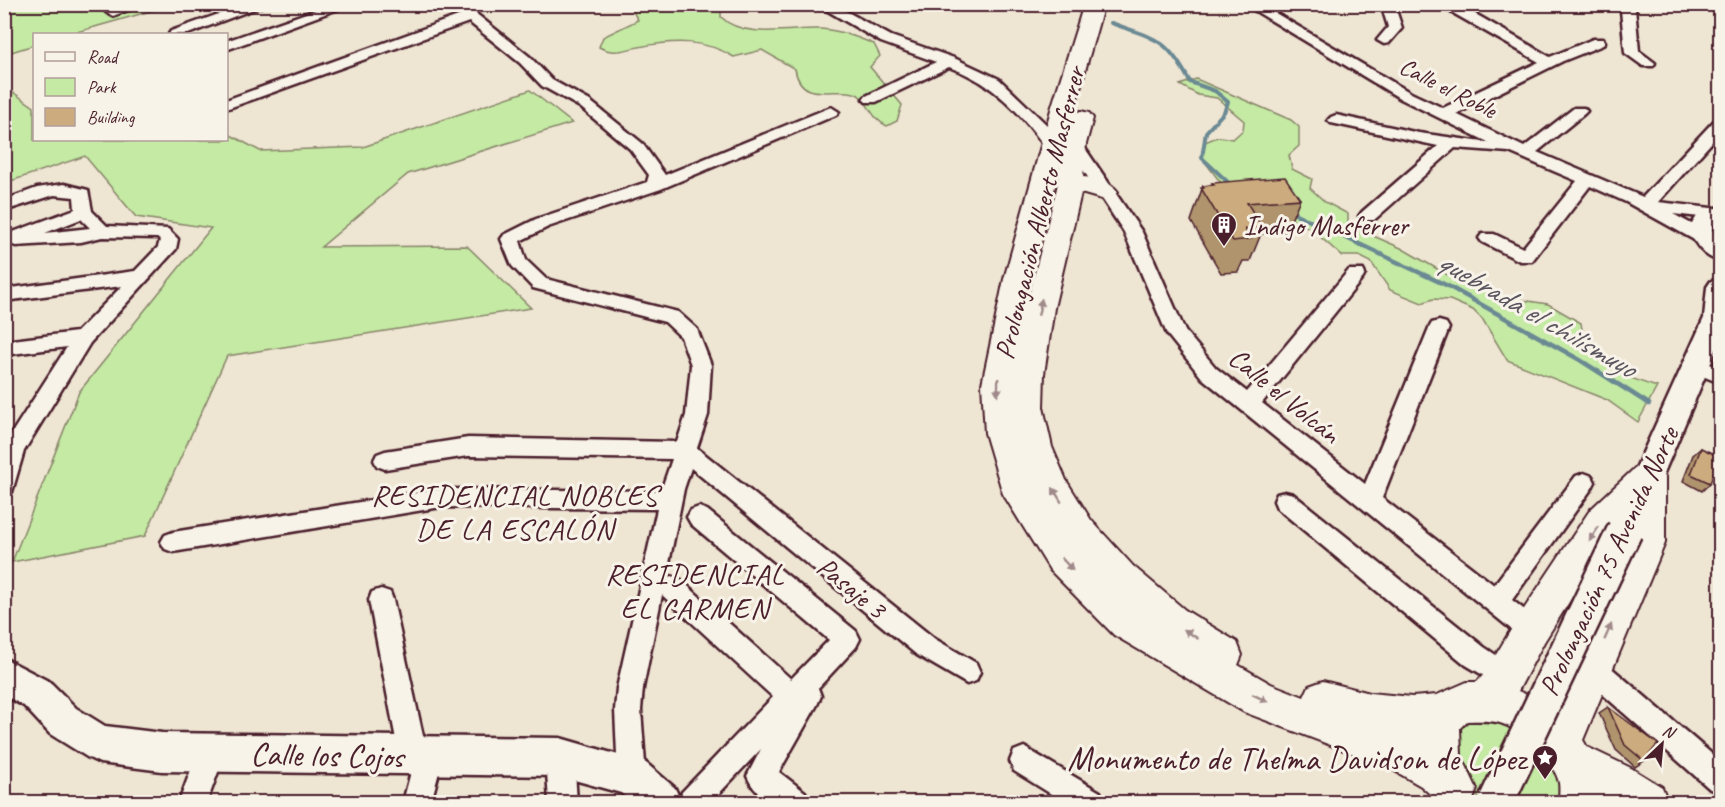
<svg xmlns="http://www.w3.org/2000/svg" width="1725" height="807" viewBox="0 0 1725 807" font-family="Caveat,sans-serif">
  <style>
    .green { fill: #c4eaa4; stroke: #878468; stroke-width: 1.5 }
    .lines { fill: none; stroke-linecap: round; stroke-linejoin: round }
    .stream-far1 { stroke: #6a8993; stroke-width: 4 }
    .stream { stroke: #6a8993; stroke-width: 4.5 }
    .street-casing { stroke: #4a1f2b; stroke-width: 5 }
    .secondary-casing { stroke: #4a1f2b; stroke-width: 5 }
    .primary-casing { stroke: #4a1f2b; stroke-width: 4 }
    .street { fill: #f7f3e8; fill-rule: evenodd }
    .secondary { fill: #f7f3e8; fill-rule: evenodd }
    .primary { fill: #f7f3e8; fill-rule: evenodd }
    .secondary-bridge-casing { stroke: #4a1f2b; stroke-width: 39; stroke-linecap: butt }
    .secondary-bridge { stroke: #f7f3e8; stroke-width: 34 }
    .wall { fill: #af946d; stroke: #4a1f2b; stroke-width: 1.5 }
    .building { fill: #ccac7f; stroke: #4a1f2b; stroke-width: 1.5 }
    .oneway { fill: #a0898a }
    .labels { text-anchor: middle; stroke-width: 6; stroke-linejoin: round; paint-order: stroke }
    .far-street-label { font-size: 24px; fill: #4a1f2b; stroke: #f7f3e8 }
    .street-label { font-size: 28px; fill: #4a1f2b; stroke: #f7f3e8 }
    .poi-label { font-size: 28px; fill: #4a1f2b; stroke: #f7f3e8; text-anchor: start }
    .water-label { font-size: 30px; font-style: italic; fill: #5a545f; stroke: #f7f3e8 }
    .neighbourhood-label { font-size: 30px; letter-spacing: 1.5px; fill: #4a1f2b; stroke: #f7f3e8 }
    .near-street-label { font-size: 33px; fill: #4a1f2b; stroke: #f7f3e8 }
    .near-poi-label { font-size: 33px; fill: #4a1f2b; stroke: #f7f3e8; text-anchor: end }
  </style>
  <rect width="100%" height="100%" fill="#eee5d3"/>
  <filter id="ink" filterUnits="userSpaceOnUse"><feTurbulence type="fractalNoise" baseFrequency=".0167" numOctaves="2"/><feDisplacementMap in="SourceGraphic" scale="12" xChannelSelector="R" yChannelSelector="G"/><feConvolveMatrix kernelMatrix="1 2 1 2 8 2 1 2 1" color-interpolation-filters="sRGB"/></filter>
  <g filter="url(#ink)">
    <g class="green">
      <path d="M5 5H172L70 34H34V45L5 54Z"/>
      <path d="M629 5H725L721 8V17C744 40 792 28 820 29 840 30 856 37 874 44L880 56 870 67 902 105 897 121 887 126C870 119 867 96 854 93 834 87 801 104 795 69L762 50 734 57C704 39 674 40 639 47 622 50 615 55 599 47L603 37 638 20Z"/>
      <path d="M1196 79 1291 120 1299 127V146L1289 155 1292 169 1312 179 1310 188 1325 202 1348 214V225L1401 248 1446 274 1497 296 1548 304 1581 323 1585 349C1609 369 1627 378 1657 387L1638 422 1607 400 1507 360 1483 320 1473 310 1450 300 1433 299 1422 303 1390 290 1371 262 1359 256H1342L1311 229 1224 187 1202 158 1205 142 1217 137 1233 139 1243 130 1244 121 1217 98 1198 95 1180 85Z"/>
      <path d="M4 86 34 107V140H226L227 133 260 151 363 147 530 90 572 123 408 174 321 247 467 246 531 308 227 356 145 536 12 562 79 392 211 228 136 217 85 156 5 183Z"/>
      <path d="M1477 716 1534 733 1570 799 1569 802H1482L1458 773 1456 730 1467 720Z"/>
    </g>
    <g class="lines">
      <g class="stream-far1">
        <path d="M1061 4 1083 13"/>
        <path d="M1111 23C1156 39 1166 37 1190 82L1215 91 1228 102 1224 112 1206 132 1202 158 1231 185"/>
      </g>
      <path class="stream" d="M1289 211 1448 286 1580 360 1649 404"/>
      <defs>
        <g id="street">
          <path d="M123 4H144L113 16 106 12Z"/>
          <path d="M247 4H267L188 34H169L171 31Z"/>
          <path d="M332 4H352L226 50V41Z"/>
          <path d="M449 4H464L530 57 552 80 590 101 642 143 665 175 826 109 831 107 839 112 836 115 661 189 548 227 520 241 526 260 546 279 678 312 697 329 711 365 708 415 697 448 935 639 976 663 980 672 976 681 967 684 917 655 691 468 684 489 666 578 671 576 680 579 791 679 829 640 691 524 687 517 691 510 699 507 707 510 856 631 860 639 856 647 818 688 821 696 817 705 779 772 805 792 809 802C782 802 759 805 747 776L761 749 711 802H678L682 792 773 697 662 595 643 688 641 710 646 777 642 787 632 791 622 787 618 777 615 710 617 688 657 509 441 507 173 552 165 549 161 542 165 535 173 532 441 489 661 491 672 459 468 456 385 469 377 466 374 460 377 454 385 451 468 438 677 442 686 415 691 365 681 337 665 322 533 288 512 266 501 239 504 235 536 219 647 182 649 175 630 149 580 107 542 86 520 63 469 22 226 109V100L461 15Z"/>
          <path d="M816 4H833L891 36 954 58 999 79 1049 127 1061 147 1059 150H1047C1022 113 992 82 949 67L876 102H866L863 99 866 96 936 62 881 42Z"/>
          <path d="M1244 4H1260L1411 93 1443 108 1539 62 1446 9 1445 4H1458L1550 57 1593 39H1603L1605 42 1603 45 1563 61 1456 114 1524 147 1574 108H1584L1587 111 1584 114 1537 152 1643 197 1714 121 1720 119V133L1658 202 1720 209V219H1718L1673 214 1710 234 1713 238 1710 242H1698L1626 202 1590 186 1532 261H1520L1482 242 1479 238 1482 234H1494L1523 248 1577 181 1509 152 1455 148 1374 220H1362L1359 216 1362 212 1438 146 1331 123 1328 120 1331 117 1336 115 1419 133 1490 143 1401 99Z"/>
          <path d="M1381 4H1394L1402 28 1389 43 1384 44 1377 40 1388 27Z"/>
          <path d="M1614 4H1631L1635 8 1639 51 1655 63 1653 66H1643L1625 53 1621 10Z"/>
          <path d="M1074 139 1080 141 1142 232 1185 331 1216 368 1247 392 1349 270H1363L1365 274 1363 278 1262 403 1365 484 1429 328 1432 323 1439 321 1446 323 1449 328 1382 498 1494 585 1576 476 1584 473 1592 476 1595 482 1592 488 1512 600 1540 622 1544 630 1540 638 1531 642 1522 638 1202 378 1167 334 1124 232 1066 144Z"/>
          <path d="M64 184 88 190 92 211 107 226 168 229 178 239 176 249 90 343 24 451 12 492 4 495V445L67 347 4 355V341L77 332 122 286 4 301V289L135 271 158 247 160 240 157 238 102 237 81 242 16 246 10 244 7 240 13 232 75 209 74 197 54 195 4 211V200L37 188ZM81 219 90 228 45 233Z"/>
          <path d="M1697 359 1720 368V383L1690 371 1687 366 1690 361Z"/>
          <path d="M1285 492 1293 494 1484 647 1514 667 1518 676 1514 685 1505 688 1466 665 1277 508 1274 501 1277 494Z"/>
          <path d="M381 589 390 592 393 600 425 745 429 743 439 747 443 757 431 802H403L412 768 403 765 399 755 369 600 372 592Z"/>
          <path d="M1592 656 1601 659 1720 761V793L1710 789 1583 677 1579 668 1583 659Z"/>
          <path d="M211 739 221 743 225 753 207 802H179L201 743Z"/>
          <path d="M560 743 570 747 574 757 577 802H549L546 757 550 747Z"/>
          <path d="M1024 747 1100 792 1104 802H1064L1014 771 1010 761 1014 751Z"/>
        </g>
        <g id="secondary">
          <path d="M1720 207V221L1713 225 1712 230 1720 241V261C1703 257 1696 244 1688 230L1699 213Z"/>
          <path d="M1720 278V341L1649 508 1638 512 1627 508 1622 499 1704 318 1707 287 1711 281Z"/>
          <path d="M4 658 50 682 76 708 105 726 162 733 560 738 646 763 675 788 681 802H632L621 793 560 776 162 771 100 763 87 757 50 734 24 706 4 695Z"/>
        </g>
        <path id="primary" d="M1084 4H1104L1073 113 1081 111 1089 113 1093 118 1086 144 1083 177C1096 178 1110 181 1118 192L1114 197 1105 200 1081 193 1054 308 1044 374 1043 407 1052 447 1066 480 1091 520 1133 566 1185 610 1237 642 1242 655 1238 665 1271 684 1304 697 1309 686 1323 681 1370 693 1412 697 1437 695 1467 682H1477L1485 673 1518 618 1590 510 1636 467 1648 463 1660 467 1665 477V543L1583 740 1587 747 1631 768 1662 787 1668 802H1608L1602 798 1601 802H1559C1559 796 1560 789 1559 783 1555 762 1521 729 1500 723 1489 720 1478 721 1467 721L1460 728 1461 755 1477 789 1472 802H1439L1421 786 1388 767 1244 712 1114 635 1050 570 1003 494 985 433 982 384 1004 279 1052 106ZM1060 166 1057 188 1029 296 1032 279ZM1630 515 1629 543 1554 710 1534 698 1518 691 1544 642 1614 530Z"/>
      </defs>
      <use href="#street" class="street-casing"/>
      <use href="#secondary" class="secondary-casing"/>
      <use href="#primary" class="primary-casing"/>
      <use href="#street" class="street"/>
      <use href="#secondary" class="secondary"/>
      <use href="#primary" class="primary"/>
      <defs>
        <path id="secondary-bridge" d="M1496 802 1625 530"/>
      </defs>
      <use href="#secondary-bridge" class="secondary-bridge-casing"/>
      <use href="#secondary-bridge" class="secondary-bridge"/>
    </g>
    <g class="wall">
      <path d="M1212 183 1300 199 1286 232 1261 234 1250 261H1243L1238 272 1221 273 1191 221 1203 186 1212 185Z"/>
      <path d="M1701 448 1710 483 1702 491 1683 481 1693 455Z"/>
      <path d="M1608 707 1644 761 1635 767 1616 750 1599 713Z"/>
    </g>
    <g class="building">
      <path d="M1285 177 1300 199 1247 203 1263 228 1245 229 1251 239 1233 241 1201 188H1204L1203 186 1214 185 1212 183Z"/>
      <path d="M1701 448 1720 457 1710 483 1691 474Z"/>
      <path d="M1608 707 1658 744 1644 761 1625 745Z"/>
    </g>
    <defs><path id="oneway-solid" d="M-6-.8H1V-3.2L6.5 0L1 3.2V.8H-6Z" transform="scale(1.5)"/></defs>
    <g class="oneway">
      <use href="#oneway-solid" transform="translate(1040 307) rotate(-78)"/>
      <use href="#oneway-solid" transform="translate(998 387) rotate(91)"/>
      <use href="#oneway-solid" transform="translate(1057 495) rotate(-121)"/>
      <use href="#oneway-solid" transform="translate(1594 534) rotate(123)"/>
      <use href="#oneway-solid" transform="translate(1067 564) rotate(47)"/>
      <use href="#oneway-solid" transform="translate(1608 632) rotate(-66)"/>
      <use href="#oneway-solid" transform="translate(1191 634) rotate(-147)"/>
      <use href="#oneway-solid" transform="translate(1260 698) rotate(26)"/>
    </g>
  </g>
  <defs>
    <symbol id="building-pin" viewBox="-11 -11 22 30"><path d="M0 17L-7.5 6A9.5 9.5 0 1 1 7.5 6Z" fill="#4a1f2b" stroke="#f7f3e8"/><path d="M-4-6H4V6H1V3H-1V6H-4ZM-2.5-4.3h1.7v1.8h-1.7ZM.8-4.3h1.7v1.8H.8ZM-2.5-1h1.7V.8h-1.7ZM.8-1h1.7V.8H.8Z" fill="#fff"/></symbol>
    <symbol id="sight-pin" viewBox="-11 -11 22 30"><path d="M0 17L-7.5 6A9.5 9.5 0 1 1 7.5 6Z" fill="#4a1f2b" stroke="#f7f3e8"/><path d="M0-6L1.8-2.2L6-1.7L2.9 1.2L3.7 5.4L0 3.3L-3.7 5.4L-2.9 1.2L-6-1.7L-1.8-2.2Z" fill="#fff"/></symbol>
  </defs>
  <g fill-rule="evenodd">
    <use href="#building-pin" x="1209" y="210" width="30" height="40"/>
    <use href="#sight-pin" x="1530" y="743" width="30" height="40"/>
  </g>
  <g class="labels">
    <g class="far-street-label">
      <text transform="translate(1448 88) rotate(27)" y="8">Calle el Roble</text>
    </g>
    <g class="street-label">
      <text transform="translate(1039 213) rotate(-76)" y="10">Prolongación Alberto Masferrer</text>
      <text transform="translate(1285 395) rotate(39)" y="10">Calle el Volcán</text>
      <text transform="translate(1608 561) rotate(-65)" y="10">Prolongación 75 Avenida Norte</text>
      <text transform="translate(852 587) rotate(39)" y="10">Pasaje 3</text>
    </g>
    <g class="poi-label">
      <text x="1244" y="235">Indigo Masferrer</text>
    </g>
    <g class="water-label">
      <text transform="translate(1537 314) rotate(30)" y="10">quebrada el chilismuyo</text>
    </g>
    <g class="neighbourhood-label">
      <text x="515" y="505">RESIDENCIAL NOBLES<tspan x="515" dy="34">DE LA ESCALÓN</tspan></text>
      <text x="695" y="584">RESIDENCIAL<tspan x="695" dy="34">EL CARMEN</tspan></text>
    </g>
    <g class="near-street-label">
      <text transform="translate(327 754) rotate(1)" y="12">Calle los Cojos</text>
    </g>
    <g class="near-poi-label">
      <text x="1526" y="770">Monumento de Thelma Davidson de López</text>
    </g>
  </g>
  <rect width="1725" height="807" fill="none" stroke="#f7f3e8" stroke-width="24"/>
  <rect x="12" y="12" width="1701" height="783" fill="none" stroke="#4a1f2b" stroke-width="2" filter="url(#ink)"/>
  <rect x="33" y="33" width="195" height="108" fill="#f7f3e8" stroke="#b29e9c" stroke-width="1.5"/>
  <rect x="45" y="52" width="30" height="9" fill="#f7f3e8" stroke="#b29e9c" stroke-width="1.5"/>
  <text x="87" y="63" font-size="18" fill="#4a1f2b">Road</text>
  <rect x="45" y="78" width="30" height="18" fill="#c4eaa4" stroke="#b29e9c" stroke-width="1.5"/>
  <text x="87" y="93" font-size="18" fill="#4a1f2b">Park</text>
  <rect x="45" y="108" width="30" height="18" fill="#ccac7f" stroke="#b29e9c" stroke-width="1.5"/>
  <text x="87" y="123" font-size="18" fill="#4a1f2b">Building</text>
  <g transform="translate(1662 744) rotate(26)" stroke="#f7f3e8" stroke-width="4.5" paint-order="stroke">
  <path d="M0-4.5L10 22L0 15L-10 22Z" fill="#4a1f2b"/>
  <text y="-9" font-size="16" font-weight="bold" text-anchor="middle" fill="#4a1f2b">N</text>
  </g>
</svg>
